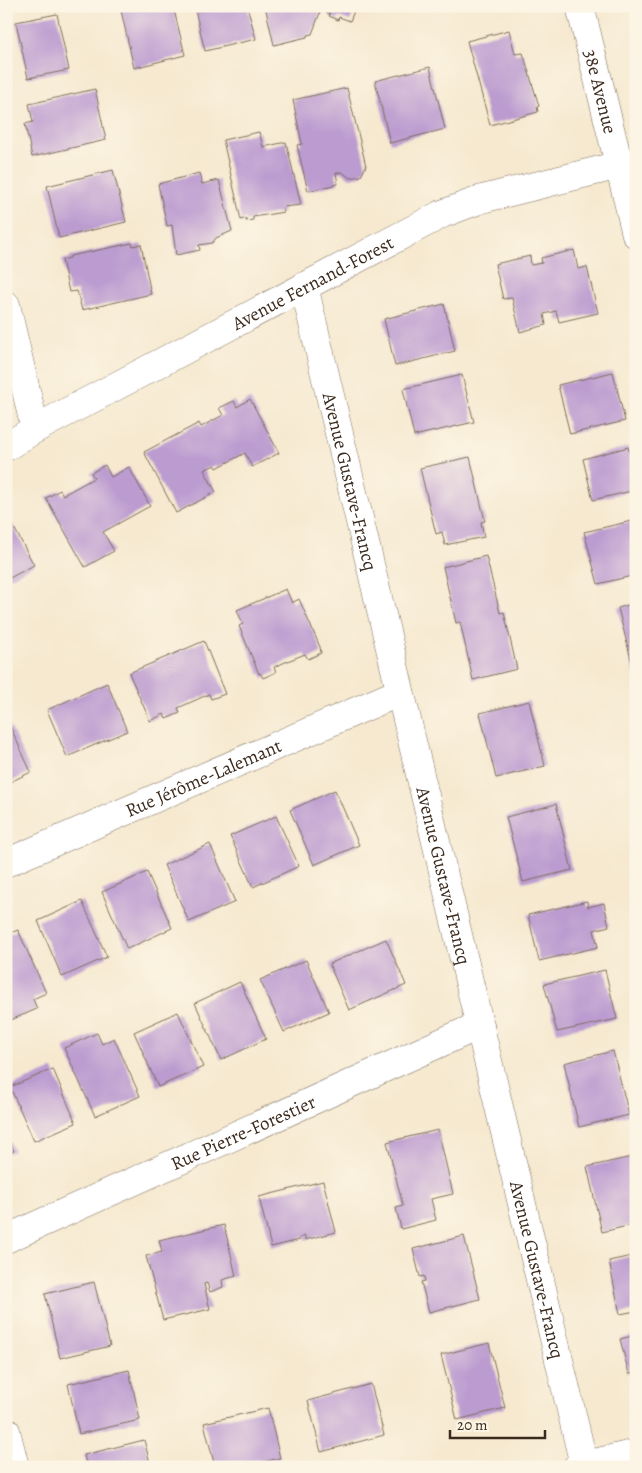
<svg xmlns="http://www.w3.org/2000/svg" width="642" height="1473" viewBox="0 0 642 1473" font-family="Alegreya,serif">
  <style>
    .building { fill: #bc9bd0 }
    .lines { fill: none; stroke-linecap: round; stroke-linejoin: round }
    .street-casing { stroke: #7c6d5c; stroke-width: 29 }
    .street { stroke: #fff; stroke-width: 28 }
    .labels { text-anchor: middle; stroke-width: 5; stroke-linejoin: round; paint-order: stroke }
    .street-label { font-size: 19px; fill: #3b2a1e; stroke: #fcf5e5 }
  </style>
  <rect width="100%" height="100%" fill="#fcf5e5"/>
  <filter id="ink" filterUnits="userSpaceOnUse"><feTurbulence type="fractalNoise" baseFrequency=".02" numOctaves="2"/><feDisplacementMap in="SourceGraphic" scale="10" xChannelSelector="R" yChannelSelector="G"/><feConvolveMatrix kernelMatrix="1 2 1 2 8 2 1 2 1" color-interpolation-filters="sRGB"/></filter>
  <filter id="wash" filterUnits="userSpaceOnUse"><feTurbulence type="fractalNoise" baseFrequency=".0096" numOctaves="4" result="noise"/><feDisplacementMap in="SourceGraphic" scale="20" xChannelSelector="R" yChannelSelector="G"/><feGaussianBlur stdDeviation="1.12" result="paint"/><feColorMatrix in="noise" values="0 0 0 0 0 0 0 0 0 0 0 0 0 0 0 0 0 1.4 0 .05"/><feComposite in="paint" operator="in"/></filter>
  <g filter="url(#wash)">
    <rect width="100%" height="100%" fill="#f6e9d0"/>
    <g id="blocks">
      <g class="building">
        <path d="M120 6H173L185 55 134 68Z"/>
        <path d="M194 6H247L256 39 205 51Z"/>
        <path d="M265 6H356L350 21 339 17 338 20 329 16 330 14 321 10 312 34 307 35V37L274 45Z"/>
        <path d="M57 14 69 70 28 78 16 22Z"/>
        <path d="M509 30 515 54 523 53 539 106 537 107 538 112 490 125 467 41Z"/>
        <path d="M430 67 445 129 390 143 375 81Z"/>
        <path d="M347 88 366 166 361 176 350 178 342 172 336 173 338 184 308 191 297 145 302 144 293 100Z"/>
        <path d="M95 89 106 140 32 157 25 124 33 122 29 104Z"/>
        <path d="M259 132 263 147 286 142 301 205 283 207 284 212 253 217V220L246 221V218L241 220 223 140Z"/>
        <path d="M113 170 126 222 59 238 47 186Z"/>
        <path d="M199 173 202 184 219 180 232 231 216 238 212 243 199 245 200 250 176 255 172 225 167 226 158 184Z"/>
        <path d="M132 243 133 246 141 244 151 294 82 310 77 291 69 292 62 260 70 258V256Z"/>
        <path d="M574 250 578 269 587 267 598 313 559 322 556 311 544 314 546 325 520 332 512 298 503 299 495 264 530 256 531 265 542 263 541 258Z"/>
        <path d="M444 304 455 351 395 366 384 319Z"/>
        <path d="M613 372 625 421 570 434 558 385Z"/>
        <path d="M462 375 474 422 414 436 403 389Z"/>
        <path d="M250 399 279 453 252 467 245 453 217 468 215 465 204 470 216 492 176 513 144 452 199 423 201 427 223 415 219 408 234 401 237 407Z"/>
        <path d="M628 447 636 475V490L593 500 583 459Z"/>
        <path d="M470 457 485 521 481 522 484 537 445 545 442 532 436 534 420 468Z"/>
        <path d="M105 465 111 477 129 467 150 506 103 532 114 551 85 567 46 498 60 490 63 495 94 478 91 473Z"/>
        <path d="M636 520V575L598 584 584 532Z"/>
        <path d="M12 524 34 565 6 580V527Z"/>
        <path d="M486 556 500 613 504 612 517 669 473 680 460 622 456 623 443 567Z"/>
        <path d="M286 589 292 603 299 599 320 647 321 653 308 659 305 654 290 660 274 667 276 672 263 678 260 673 259 674 239 626 243 624 237 610Z"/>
        <path d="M636 603V675H635L618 608Z"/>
        <path d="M204 641 225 694 211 699 209 694 178 708 180 713 166 719 164 714 150 721 129 673Z"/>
        <path d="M107 683 127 731 67 757 47 710Z"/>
        <path d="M529 701 545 766 496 778 480 713Z"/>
        <path d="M9 724 31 772 6 784V725Z"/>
        <path d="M335 790 359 845 314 865 290 810Z"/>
        <path d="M556 804 572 870 523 882 506 817Z"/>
        <path d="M276 816 299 866 253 887 230 836Z"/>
        <path d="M210 844 235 902 189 922 164 865Z"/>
        <path d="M147 872 172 928 127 949 102 892Z"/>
        <path d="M82 901 107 957 62 977 38 921Z"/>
        <path d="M587 901 588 907 604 903 609 926 594 930 598 947 539 961 528 915Z"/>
        <path d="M18 930 46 993 33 999 37 1009 6 1022V935Z"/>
        <path d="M386 939 406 985 349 1010 329 964Z"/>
        <path d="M306 960 329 1012 284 1032 260 980Z"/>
        <path d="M605 970 617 1019 557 1032 544 984Z"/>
        <path d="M240 982 266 1039 221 1060 195 1003Z"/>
        <path d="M178 1012 203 1067 158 1087 134 1032Z"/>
        <path d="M97 1033 102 1044 114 1038 140 1096 95 1116 64 1048Z"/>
        <path d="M613 1051 629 1115 579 1127 564 1063Z"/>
        <path d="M53 1069 76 1123 34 1141 10 1087Z"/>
        <path d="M438 1130 453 1194 431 1199 436 1220 401 1229 396 1208 403 1206 387 1142Z"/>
        <path d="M6 1134 14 1151 6 1154Z"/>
        <path d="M636 1156V1224L602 1232 587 1167Z"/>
        <path d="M323 1181 336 1232 305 1240V1236L299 1238 300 1240 271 1247 259 1197Z"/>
        <path d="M224 1225 236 1276 222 1280 223 1287 210 1292 207 1283 204 1284 210 1309 163 1320 146 1256 162 1252 159 1240Z"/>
        <path d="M464 1236 480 1299 429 1312 421 1282 425 1281 424 1276 420 1277 413 1249Z"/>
        <path d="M636 1255V1311L620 1314 609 1261Z"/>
        <path d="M94 1282 110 1346 60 1358 45 1294Z"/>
        <path d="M636 1335V1372L629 1374 620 1339Z"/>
        <path d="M489 1343 505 1408 457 1420 441 1355Z"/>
        <path d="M129 1370 140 1420 79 1434 68 1384Z"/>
        <path d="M371 1384 384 1435 321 1452 308 1401Z"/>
        <path d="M268 1408 280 1458 243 1467H215L204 1423Z"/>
        <path d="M144 1440 151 1467H87L84 1455Z"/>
      </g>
    </g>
  </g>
  <g filter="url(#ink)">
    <use href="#blocks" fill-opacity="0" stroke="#7c6d5c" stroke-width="1"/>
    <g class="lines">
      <defs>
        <g id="street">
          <path id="s1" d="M580 6 636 234"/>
          <path id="s2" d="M304 286 584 1465"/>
          <path d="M6 305 35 429"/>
          <path id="s3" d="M6 447 35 429 442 214 482 199 636 161"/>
          <path id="s4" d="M6 863 400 692"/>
          <path id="s5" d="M6 1239 480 1025"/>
          <path d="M6 1431 15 1467"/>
          <path d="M577 1467 636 1453"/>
        </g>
      </defs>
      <use href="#street" class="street-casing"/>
      <use href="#street" class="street"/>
    </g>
  </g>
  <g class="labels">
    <g class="street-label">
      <text dy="7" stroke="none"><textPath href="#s1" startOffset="88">38e Avenue</textPath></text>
      <text dy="7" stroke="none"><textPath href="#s3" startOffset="348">Avenue Fernand-Forest</textPath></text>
      <text dy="7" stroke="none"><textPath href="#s2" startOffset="201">Avenue Gustave-Francq</textPath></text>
      <text dy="7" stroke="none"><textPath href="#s4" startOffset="215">Rue Jérôme-Lalemant</textPath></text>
      <text dy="7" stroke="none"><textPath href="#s2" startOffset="606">Avenue Gustave-Francq</textPath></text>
      <text dy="7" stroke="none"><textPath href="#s5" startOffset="260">Rue Pierre-Forestier</textPath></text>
      <text dy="7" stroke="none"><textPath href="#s2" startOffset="1011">Avenue Gustave-Francq</textPath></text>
    </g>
  </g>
  <rect width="642" height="1473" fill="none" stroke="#fcf5e5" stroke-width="25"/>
  <path d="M450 1430v8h95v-8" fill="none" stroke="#3b2a1e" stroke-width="2.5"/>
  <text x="457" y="1430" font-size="15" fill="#3b2a1e" stroke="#fcf5e5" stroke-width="4" paint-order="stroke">20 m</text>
</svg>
